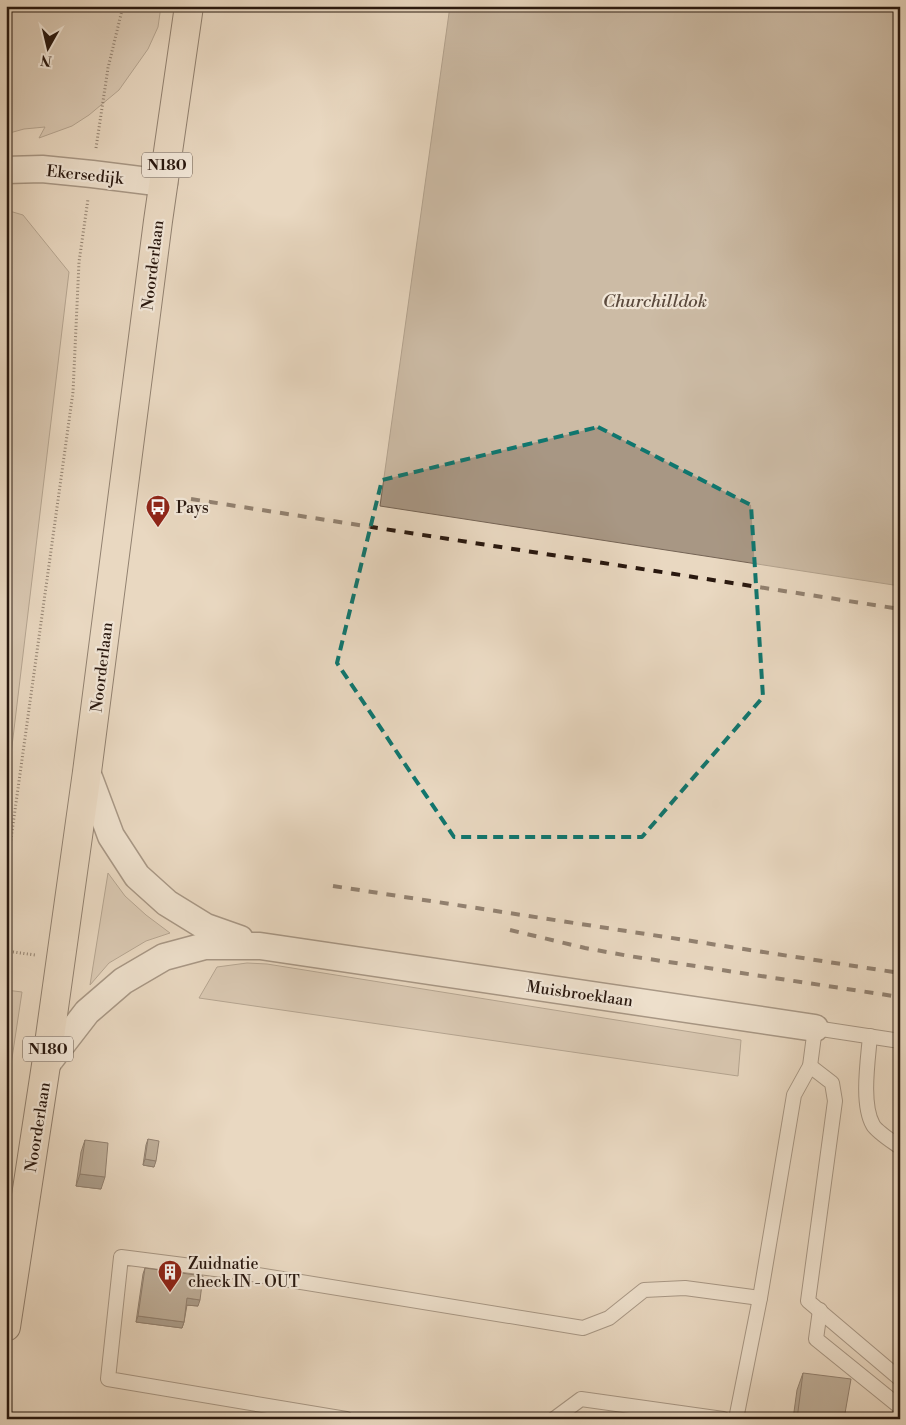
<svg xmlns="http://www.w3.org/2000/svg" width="906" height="1425" viewBox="0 0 906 1425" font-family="'Libre Bodoni',serif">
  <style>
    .green { fill: #c8b7a3; stroke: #786859 }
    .water { fill: #a89784; stroke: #756455 }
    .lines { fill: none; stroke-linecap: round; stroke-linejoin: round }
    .service-casing { stroke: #59483c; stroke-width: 16 }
    .minor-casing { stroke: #59483c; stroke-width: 29 }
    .primary-casing { stroke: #29180f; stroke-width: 30 }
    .path { stroke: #29180f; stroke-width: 3; stroke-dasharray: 1 2.5; stroke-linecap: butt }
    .service { stroke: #f1e6d7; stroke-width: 14 }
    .minor { stroke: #f1e6d7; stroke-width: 26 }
    .primary { stroke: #e9d8c1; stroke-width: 28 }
    .rail { stroke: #29180f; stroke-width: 4; stroke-dasharray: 9 9; stroke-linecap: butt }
    .wall { fill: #796b5d; stroke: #29180f }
    .shaded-wall { fill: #63574c; stroke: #29180f }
    .building { fill: #8d7c6c; stroke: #29180f }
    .marked { fill: none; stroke: #0f766e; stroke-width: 4; stroke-dasharray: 10 6; stroke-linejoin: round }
    .labels { text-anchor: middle; stroke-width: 4.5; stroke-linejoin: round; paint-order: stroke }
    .shield { fill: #f1e6d7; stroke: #65564b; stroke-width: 1 }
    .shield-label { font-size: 15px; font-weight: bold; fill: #29180f }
    .street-label { font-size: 16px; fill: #29180f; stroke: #f1e6d7 }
    .poi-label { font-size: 16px; fill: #29180f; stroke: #f1e6d7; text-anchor: start }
    .water-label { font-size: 18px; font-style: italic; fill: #5c4b3e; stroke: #f1e6d7 }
  </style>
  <rect width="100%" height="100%" fill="#e9d8c1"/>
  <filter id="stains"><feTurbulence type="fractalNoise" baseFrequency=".004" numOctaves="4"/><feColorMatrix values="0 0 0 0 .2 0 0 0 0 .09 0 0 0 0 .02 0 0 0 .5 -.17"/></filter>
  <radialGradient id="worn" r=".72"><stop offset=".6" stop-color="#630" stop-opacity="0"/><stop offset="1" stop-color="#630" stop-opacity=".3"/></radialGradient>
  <g class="green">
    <path d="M6 6H161L158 27 148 49 119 90 89 115 72 126 39 138 45 127 24 129 6 134Z"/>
    <path d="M6 210 23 215 69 272 6 796Z"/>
    <path d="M108 873 125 896 146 915 170 933 146 941 109 963 90 985Z"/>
    <path d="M247 963 267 964 741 1040 738 1076 199 998 217 967Z"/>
    <path d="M6 990 22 992 6 1098Z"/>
  </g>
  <path class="water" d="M450 6H900V586L380 506Z"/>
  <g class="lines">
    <defs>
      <g id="service">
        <path d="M870 1036C868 1060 861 1104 873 1125 877 1132 893 1142 900 1147"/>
        <path d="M810 1066 832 1083 835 1101 808 1301 900 1379"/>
        <path d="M820 1310 816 1339 900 1407"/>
        <path d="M346 1419 108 1379 121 1257 246 1273 583 1328 609 1318 644 1290 685 1288 760 1298"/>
        <path d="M554 1419 581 1399 723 1419"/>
        <path d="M736 1419 760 1298 794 1095 810 1066 815 1028 900 1041"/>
      </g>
      <g id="minor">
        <path d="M6 170 42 169 92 174 164 183"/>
        <path d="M87 772 111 836 137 876 167 903 206 927 240 939"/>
        <path d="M46 1065 87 1012 123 981 164 957 205 946H260L815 1028"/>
      </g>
      <path id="primary" d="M6 1327 46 1065 87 772 158 221 189 6"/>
    </defs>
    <use href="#service" class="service-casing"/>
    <use href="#minor" class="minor-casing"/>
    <use href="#primary" class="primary-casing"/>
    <g class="path">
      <path d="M96 148 108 68 123 6"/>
      <path d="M6 875 73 392 79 262 88 199"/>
      <path d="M6 951 35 955"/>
    </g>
    <use href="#service" class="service"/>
    <use href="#minor" class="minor"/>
    <use href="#primary" class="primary"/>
    <g class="rail">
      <path d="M191 499 900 609"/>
      <path d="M333 886 900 973"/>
      <path d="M510 930 585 948 629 956 900 997"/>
    </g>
  </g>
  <g class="wall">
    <path d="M148 1139 154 1167 143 1165 146 1145Z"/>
    <path d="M85 1140 101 1189 76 1186 81 1152Z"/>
    <path d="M145 1268 198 1306 187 1305 184 1322 182 1328 136 1322 143 1274Z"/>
    <path d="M803 1373 844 1419H793L797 1390Z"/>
  </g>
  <g class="shaded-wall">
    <path d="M145 1159 156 1161 154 1167 143 1165Z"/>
    <path d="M80 1174 105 1177 101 1189 76 1186Z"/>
    <path d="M187 1298 200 1300 198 1306 185 1305Z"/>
    <path d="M138 1316 184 1322 182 1328 136 1322Z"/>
  </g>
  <g class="building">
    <path d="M148 1139 159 1141 156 1161 145 1159Z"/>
    <path d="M85 1140 108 1143 105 1177 80 1174Z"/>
    <path d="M145 1268 203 1276 200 1300 187 1298 184 1322 138 1316Z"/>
    <path d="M803 1373 851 1379 844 1419H797Z"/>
  </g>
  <path d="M0 0H906V1425H0ZM598 427 751 505 763 697 642 837H454L337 663 382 480Z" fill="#e9d8c1" fill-opacity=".55" fill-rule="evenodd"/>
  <path class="marked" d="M598 427 751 505 763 697 642 837H454L337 663 382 480Z"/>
  <defs>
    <symbol id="bus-pin" viewBox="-11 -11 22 30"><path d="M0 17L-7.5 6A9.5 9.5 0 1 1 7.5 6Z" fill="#8f2418" stroke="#f1e6d7"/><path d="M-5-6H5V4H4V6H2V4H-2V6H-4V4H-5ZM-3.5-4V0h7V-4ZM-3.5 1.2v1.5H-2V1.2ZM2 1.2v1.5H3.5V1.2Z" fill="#fff"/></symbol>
    <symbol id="building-pin" viewBox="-11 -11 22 30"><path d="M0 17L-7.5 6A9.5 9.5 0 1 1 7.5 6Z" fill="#8f2418" stroke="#f1e6d7"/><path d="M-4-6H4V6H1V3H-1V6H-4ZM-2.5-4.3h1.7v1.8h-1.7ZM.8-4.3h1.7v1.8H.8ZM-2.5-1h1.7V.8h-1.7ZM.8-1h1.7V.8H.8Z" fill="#fff"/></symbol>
  </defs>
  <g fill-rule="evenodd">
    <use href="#bus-pin" x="144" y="493" width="28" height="38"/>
    <use href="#building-pin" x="156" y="1258" width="28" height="38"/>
  </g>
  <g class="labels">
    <g class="shield">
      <rect x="142" y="152.5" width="50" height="25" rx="4"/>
      <rect x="23" y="1036.5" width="50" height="25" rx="4"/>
    </g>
    <g class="shield-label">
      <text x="167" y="170">N180</text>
      <text x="48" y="1054">N180</text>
    </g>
    <g class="street-label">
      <text transform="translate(85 174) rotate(6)" y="6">Ekersedijk</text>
      <text transform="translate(152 265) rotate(-83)" y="6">Noorderlaan</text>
      <text transform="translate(101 667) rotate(-83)" y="6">Noorderlaan</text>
      <text transform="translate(580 993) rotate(8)" y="6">Muisbroeklaan</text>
      <text transform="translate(37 1127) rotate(-81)" y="6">Noorderlaan</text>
    </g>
    <g class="poi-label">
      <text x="176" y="513">Pays</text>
      <text x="188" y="1269">Zuidnatie<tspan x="188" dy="18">check IN - OUT</tspan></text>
    </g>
    <g class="water-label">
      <text x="655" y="307">Churchilldok</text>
    </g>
  </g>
  <rect width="906" height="1425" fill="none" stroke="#e9d8c1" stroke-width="25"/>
  <rect x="8" y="8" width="891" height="1410" fill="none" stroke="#29180f" stroke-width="2.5"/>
  <rect x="12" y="12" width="881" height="1400" fill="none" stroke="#29180f"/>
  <g transform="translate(48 48) rotate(188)" stroke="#f1e6d7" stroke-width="4" paint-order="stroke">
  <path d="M0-4L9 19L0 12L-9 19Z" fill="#29180f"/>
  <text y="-8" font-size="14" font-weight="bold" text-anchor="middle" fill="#29180f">N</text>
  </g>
  <rect width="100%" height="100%" filter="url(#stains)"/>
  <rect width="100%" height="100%" fill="url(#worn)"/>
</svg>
